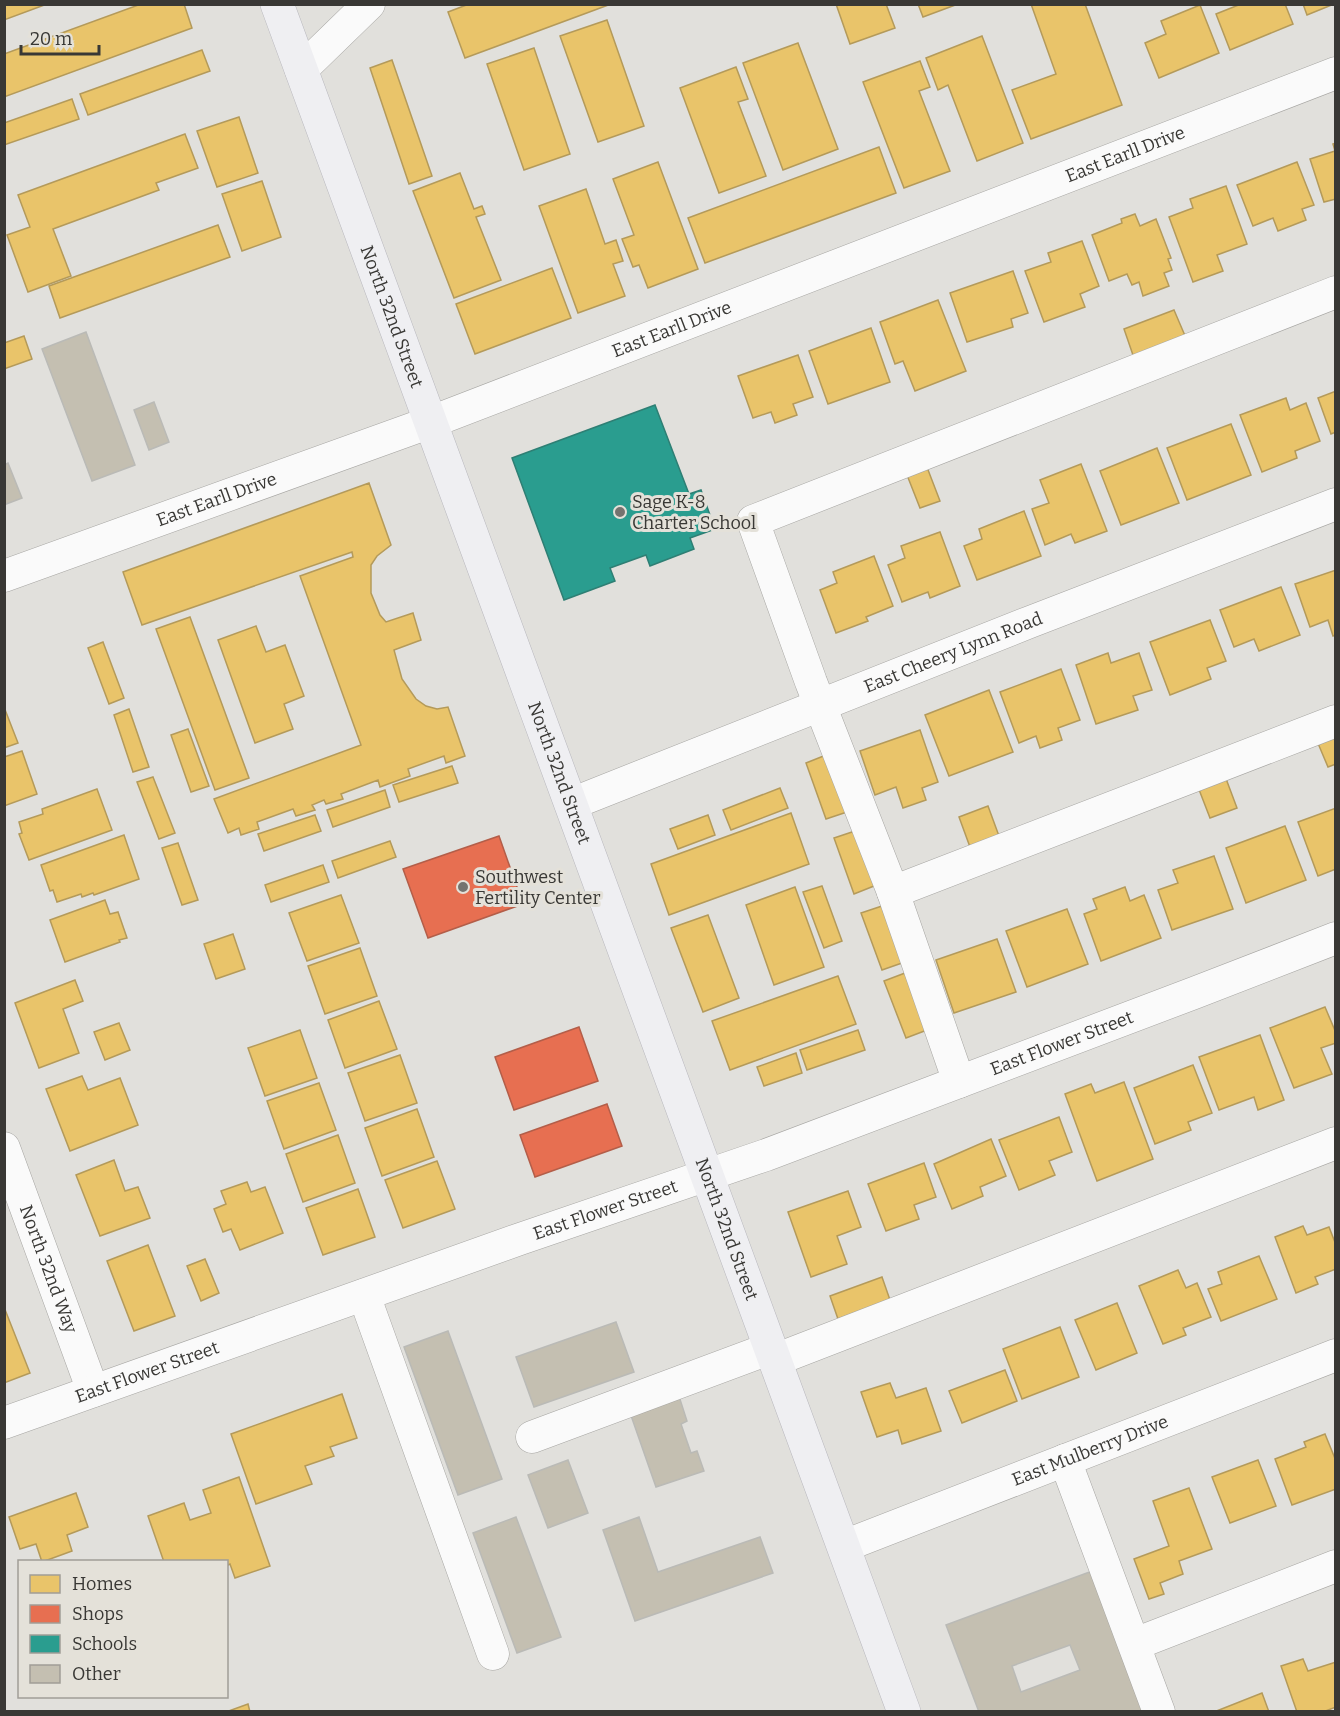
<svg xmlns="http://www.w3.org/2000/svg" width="1340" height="1716" viewBox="0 0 1340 1716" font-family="Bitter,serif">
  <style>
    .homes { fill: #e9c46a; stroke: #b49a5a; stroke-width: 1.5 }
    .shops { fill: #e76f51; stroke: #b35e49; stroke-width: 1.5 }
    .schools { fill: #2a9d8f; stroke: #2e7f74; stroke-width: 1.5 }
    .building { fill: #c4bfb1; stroke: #babab6; stroke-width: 1.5; fill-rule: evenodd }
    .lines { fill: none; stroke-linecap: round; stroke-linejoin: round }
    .minor-casing { stroke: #a6a5a2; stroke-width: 33 }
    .major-casing { stroke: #b8b7bd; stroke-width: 34 }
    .minor { stroke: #fafafa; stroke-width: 32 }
    .major { stroke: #efeff2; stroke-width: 33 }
    .poi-dot { fill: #74736f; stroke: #e4e1d9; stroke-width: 2 }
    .labels { text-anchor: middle; stroke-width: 6; stroke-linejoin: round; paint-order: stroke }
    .street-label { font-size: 18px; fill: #393835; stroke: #e4e1d9 }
    .poi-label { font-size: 18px; fill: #393835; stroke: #e4e1d9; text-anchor: start }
  </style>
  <rect width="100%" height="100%" fill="#e1e0dc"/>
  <g class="homes">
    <path d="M4 4H47L4 20Z"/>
    <path d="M141 4H184L192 28 4 97V54Z"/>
    <path d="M469 4H611L465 58 448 12Z"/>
    <path d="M836 4H886L895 28 850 44Z"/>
    <path d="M918 4H958L923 17Z"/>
    <path d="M1031 4H1085L1122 105 1031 139 1012 90 1056 74Z"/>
    <path d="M1241 4H1285L1293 24 1230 50 1216 14Z"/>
    <path d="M1303 4H1334L1307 15Z"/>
    <path d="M1200 5 1219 53 1159 78 1145 43 1166 34 1161 21Z"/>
    <path d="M607 20 644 126 598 142 560 36Z"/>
    <path d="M982 36 1023 143 977 161 948 85 938 90 926 58Z"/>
    <path d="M798 43 838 149 783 170 743 63Z"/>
    <path d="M534 48 570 154 524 170 487 64Z"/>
    <path d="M202 50 210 71 88 115 80 94Z"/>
    <path d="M392 60 432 176 409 184 370 68Z"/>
    <path d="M920 61 930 87 919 91 950 171 904 188 863 82Z"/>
    <path d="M736 67 748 99 738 102 766 176 719 193 680 88Z"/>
    <path d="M72 99 79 119 4 145V123Z"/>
    <path d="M239 117 258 173 217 187 197 131Z"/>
    <path d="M185 134 198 168 156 183 159 190 53 229 71 276 28 292 7 235 30 227 18 195Z"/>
    <path d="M1336 143V199L1324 202 1310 159 1335 151 1333 144Z"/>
    <path d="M879 147 896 193 705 263 688 218Z"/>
    <path d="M658 162 698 269 648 288 639 265 633 267 622 239 634 235 613 179Z"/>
    <path d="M1297 162 1314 205 1302 209 1306 220 1278 231 1273 218 1253 226 1237 185Z"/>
    <path d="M460 173 474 209 482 206 485 214 476 217 501 280 454 298 413 191Z"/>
    <path d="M262 181 281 237 242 251 222 194Z"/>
    <path d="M1226 186 1247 244 1217 255 1223 271 1193 282 1169 217 1193 208 1190 199Z"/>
    <path d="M586 189 605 244 616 240 623 261 613 264 625 296 578 313 539 206Z"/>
    <path d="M1135 214 1140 226 1156 219 1171 258 1168 259 1172 270 1164 273 1169 286 1143 296 1139 282 1132 285 1127 274 1109 281 1092 235 1122 223 1121 219Z"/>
    <path d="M218 225 230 257 60 318 49 286Z"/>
    <path d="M1082 241 1099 286 1080 294 1085 307 1044 322 1025 271 1051 262 1048 253Z"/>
    <path d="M552 268 571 318 475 354 456 304Z"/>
    <path d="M1013 271 1028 313 1011 319 1013 327 967 342 950 293Z"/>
    <path d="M938 300 966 371 915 391 903 361 895 364 880 322Z"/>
    <path d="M1174 310 1186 338 1134 358 1124 329Z"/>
    <path d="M871 328 890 382 828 404 809 351Z"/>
    <path d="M24 336 32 359 4 369V343Z"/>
    <path d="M798 355 813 397 793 404 797 415 775 423 771 412 753 418 738 376Z"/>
    <path d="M1336 391V432L1331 434 1318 398Z"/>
    <path d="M1286 398 1290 410 1306 403 1320 441 1295 451 1297 458 1262 472 1240 415Z"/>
    <path d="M1231 424 1251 475 1187 500 1167 448Z"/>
    <path d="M1157 448 1179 503 1121 525 1100 471Z"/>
    <path d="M925 462 940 501 920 508 905 470Z"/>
    <path d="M1081 464 1107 531 1075 543 1071 534 1045 545 1032 509 1049 503 1040 480Z"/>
    <path d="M369 483 391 545 377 556 371 565V593L380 615 386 622 413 613 421 640 394 650 402 679 416 699 426 706 437 709 448 707 465 756 446 763 444 756 408 769 410 776 380 787 378 780 341 794 343 799 326 804 324 800 312 805 315 810 296 816 293 809 257 822 259 829 241 835 239 828 228 833 214 799 361 745 300 576 353 557 352 552 142 625 123 572Z"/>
    <path d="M1024 511 1041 556 977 580 964 546 982 539 979 529Z"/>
    <path d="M940 532 960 586 930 598 928 592 902 602 888 565 905 558 901 546Z"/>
    <path d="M874 556 893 606 866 617 868 621 836 633 820 590 837 583 833 572Z"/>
    <path d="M1336 570V635L1333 636 1328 620 1310 627 1295 584Z"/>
    <path d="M1281 587 1300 635 1259 651 1254 639 1234 647 1220 610Z"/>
    <path d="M190 617 249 778 215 790 156 629Z"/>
    <path d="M1210 620 1226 661 1207 668 1211 679 1170 695 1150 642Z"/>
    <path d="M256 626 266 652 285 645 304 696 284 704 293 729 255 743 218 640Z"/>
    <path d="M103 642 124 698 109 704 88 648Z"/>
    <path d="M1108 653 1111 663 1139 653 1152 690 1133 696 1138 710 1096 724 1076 665Z"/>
    <path d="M1061 669 1080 720 1058 728 1062 740 1040 748 1036 736 1019 743 1000 692Z"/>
    <path d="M989 690 1013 752 949 776 925 715Z"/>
    <path d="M4 707 18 743 4 748Z"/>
    <path d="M129 709 149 767 133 772 114 715Z"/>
    <path d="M188 729 209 786 191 792 171 735Z"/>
    <path d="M920 730 938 782 922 788 926 800 903 808 896 787 875 795 860 751Z"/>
    <path d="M1336 734V764L1328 767 1317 741Z"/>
    <path d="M22 751 37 794 4 806V757Z"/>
    <path d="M826 755 847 812 826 819 806 763Z"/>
    <path d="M452 766 458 783 399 802 393 785Z"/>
    <path d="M1225 776 1237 808 1210 818 1198 787Z"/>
    <path d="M153 777 175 833 159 839 137 782Z"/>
    <path d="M780 788 788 808 731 830 723 810Z"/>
    <path d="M97 789 112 830 29 860 19 834 22 833 19 822 43 814 42 809Z"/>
    <path d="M385 790 390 807 333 827 327 810Z"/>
    <path d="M988 806 999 836 970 847 959 817Z"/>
    <path d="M1336 808V869L1318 876 1298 822Z"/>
    <path d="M791 813 809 864 669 915 651 864Z"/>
    <path d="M315 815 321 831 264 851 258 834Z"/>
    <path d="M708 815 715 835 678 849 670 829Z"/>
    <path d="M1285 826 1306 880 1246 903 1226 848Z"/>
    <path d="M855 831 874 886 854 894 834 838Z"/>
    <path d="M124 835 139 879 94 895 93 893 82 897 81 894 57 902 53 890 50 891 41 865Z"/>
    <path d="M390 841 396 857 338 878 332 861Z"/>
    <path d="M178 843 198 900 182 905 162 848Z"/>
    <path d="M1214 856 1233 909 1172 930 1158 890 1178 883 1173 870Z"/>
    <path d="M323 865 329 882 271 902 265 885Z"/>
    <path d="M822 886 842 941 824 948 803 892Z"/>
    <path d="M795 887 824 967 774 985 746 905Z"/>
    <path d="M1125 887 1130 901 1144 895 1161 938 1101 961 1084 914 1097 909 1093 899Z"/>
    <path d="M341 895 359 943 307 961 289 913Z"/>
    <path d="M105 900 110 914 118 912 127 938 119 940 120 942 65 962 50 920Z"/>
    <path d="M882 906 902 963 882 970 861 913Z"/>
    <path d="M1067 909 1088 964 1027 987 1006 931Z"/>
    <path d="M708 915 739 998 703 1012 671 928Z"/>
    <path d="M233 934 245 969 216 979 204 944Z"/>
    <path d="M997 939 1016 992 954 1013 936 960Z"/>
    <path d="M360 948 377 996 325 1014 308 966Z"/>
    <path d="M905 973 927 1030 906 1038 884 981Z"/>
    <path d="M838 976 856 1024 730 1070 712 1021Z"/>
    <path d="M75 980 83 1001 63 1009 79 1053 39 1068 15 1003Z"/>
    <path d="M379 1001 397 1049 345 1068 328 1020Z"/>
    <path d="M1325 1007 1336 1033V1043L1321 1048 1332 1074 1294 1088 1270 1028Z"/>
    <path d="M119 1023 130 1050 105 1060 94 1032Z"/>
    <path d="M300 1030 317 1078 265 1096 248 1048Z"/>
    <path d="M858 1030 865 1050 807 1070 800 1050Z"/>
    <path d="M1260 1035 1284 1100 1258 1110 1254 1097 1219 1110 1199 1057Z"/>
    <path d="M796 1053 802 1073 764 1086 757 1067Z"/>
    <path d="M400 1055 417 1103 365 1121 348 1073Z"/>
    <path d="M1193 1065 1212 1113 1188 1122 1191 1130 1155 1144 1134 1088Z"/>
    <path d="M82 1076 88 1090 120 1078 138 1125 70 1151 46 1089Z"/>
    <path d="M1124 1082 1153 1159 1097 1181 1065 1094 1091 1084 1095 1093Z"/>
    <path d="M319 1083 336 1130 284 1149 267 1101Z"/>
    <path d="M417 1109 434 1157 382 1176 365 1128Z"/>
    <path d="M1059 1117 1072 1152 1049 1161 1055 1175 1019 1190 999 1140Z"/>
    <path d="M338 1135 355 1183 303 1202 286 1154Z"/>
    <path d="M991 1139 1006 1176 980 1187 983 1196 952 1209 934 1164Z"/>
    <path d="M114 1160 125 1191 138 1187 150 1218 100 1236 76 1175Z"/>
    <path d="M437 1161 455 1209 403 1228 385 1180Z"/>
    <path d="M924 1163 936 1197 914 1205 919 1219 886 1231 868 1184Z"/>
    <path d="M247 1182 251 1192 265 1187 283 1233 240 1250 231 1229 223 1232 214 1209 226 1204 221 1191Z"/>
    <path d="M358 1189 375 1237 323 1255 306 1208Z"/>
    <path d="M848 1191 861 1227 837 1236 847 1264 811 1277 788 1212Z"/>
    <path d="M1303 1226 1307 1235 1329 1227 1336 1245V1269L1315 1277 1318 1284 1296 1293 1275 1237Z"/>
    <path d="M148 1245 175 1316 134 1331 107 1261Z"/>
    <path d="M1259 1256 1277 1299 1221 1321 1208 1289 1222 1284 1218 1272Z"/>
    <path d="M205 1259 219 1293 201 1301 187 1266Z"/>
    <path d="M1178 1270 1186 1288 1197 1283 1211 1317 1183 1328 1186 1335 1163 1344 1139 1286Z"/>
    <path d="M882 1277 890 1300 838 1319 830 1296Z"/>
    <path d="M1117 1303 1137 1353 1096 1370 1075 1320Z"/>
    <path d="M4 1307 30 1373 4 1383Z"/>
    <path d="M1060 1327 1079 1377 1022 1399 1003 1349Z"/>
    <path d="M1005 1370 1017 1401 962 1423 949 1391Z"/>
    <path d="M890 1383 896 1398 926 1388 941 1431 902 1444 898 1430 877 1437 861 1392Z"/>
    <path d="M342 1394 357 1438 330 1447 334 1456 305 1466 312 1484 256 1504 231 1434Z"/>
    <path d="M1325 1434 1336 1461V1489L1292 1505 1275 1459 1306 1447 1304 1442Z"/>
    <path d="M1258 1460 1276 1506 1230 1523 1212 1477Z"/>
    <path d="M239 1477 270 1566 235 1578 230 1564 226 1566V1562H164L148 1516 184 1503 190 1520 211 1513 203 1490Z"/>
    <path d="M1189 1488 1212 1549 1179 1561 1183 1574 1160 1583 1164 1594 1149 1599 1134 1559 1169 1546 1153 1501Z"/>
    <path d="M76 1493 88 1527 67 1535 72 1551 42 1562 36 1544 20 1549 9 1517Z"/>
    <path d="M1303 1659 1308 1671 1336 1662V1707L1323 1712H1297L1281 1666Z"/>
    <path d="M1262 1693 1269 1712H1214Z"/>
    <path d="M248 1704 250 1712H226Z"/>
  </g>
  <g class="shops">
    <path d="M499 836 523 904 428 938 403 869Z"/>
    <path d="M579 1027 598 1081 514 1110 495 1057Z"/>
    <path d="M607 1104 622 1146 535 1177 520 1135Z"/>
  </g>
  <path class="schools" d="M655 405 689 494 701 490 715 529 690 538 694 549 650 566 646 555 610 568 615 581 564 600 512 458Z"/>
  <g class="building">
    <path d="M86 332 135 465 92 481 42 349Z"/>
    <path d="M154 402 169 442 149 450 134 410Z"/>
    <path d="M8 463 22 498 4 505V465Z"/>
    <path d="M616 1322 634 1372 534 1407 516 1357Z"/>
    <path d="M448 1331 502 1479 458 1495 404 1347Z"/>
    <path d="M677 1390 687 1421 681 1424 691 1453 697 1451 704 1471 656 1487 628 1407Z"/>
    <path d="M568 1460 588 1513 548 1528 528 1475Z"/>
    <path d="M516 1517 561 1637 517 1653 473 1533Z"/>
    <path d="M639 1517 658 1572 760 1537 773 1573 635 1621 603 1530Z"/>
    <path d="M1095 1570 1147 1712H979L946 1625ZM1070 1645 1080 1670 1021 1692 1012 1666Z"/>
  </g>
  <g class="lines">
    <defs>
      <g id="minor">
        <path d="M301 70 369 4"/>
        <path id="s1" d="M4 576 431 422 1336 73"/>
        <path id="s2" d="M571 804 1030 622 1336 504"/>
        <path d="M893 892 1336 721"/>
        <path d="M959 1082 893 892 811 682 753 521 1336 292"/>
        <path id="s3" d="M4 1148 93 1391"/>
        <path d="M364 1295 493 1654"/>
        <path d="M775 1360 1336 1143"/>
        <path id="s4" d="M4 1423 520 1239 766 1155 1194 993 1336 938"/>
        <path d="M532 1437 771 1348"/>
        <path d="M1065 1460 1159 1712"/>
        <path id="s5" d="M844 1546 1336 1355"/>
        <path d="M1135 1644 1336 1566"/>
      </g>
      <g id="major">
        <path id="s6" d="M277 4 904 1712"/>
      </g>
    </defs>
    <use href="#minor" class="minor-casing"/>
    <use href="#major" class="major-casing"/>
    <use href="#minor" class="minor"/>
    <use href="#major" class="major"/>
  </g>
  <g class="poi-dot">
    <circle cx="620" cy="512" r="6"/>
    <circle cx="463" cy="887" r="6"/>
  </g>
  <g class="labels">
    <g class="street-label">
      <text dy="6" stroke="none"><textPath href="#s1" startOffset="1198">East Earll Drive</textPath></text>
      <text dy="6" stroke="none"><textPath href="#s6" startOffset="333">North 32nd Street</textPath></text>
      <text dy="6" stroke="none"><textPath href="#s1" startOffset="712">East Earll Drive</textPath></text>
      <text dy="6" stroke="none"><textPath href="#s1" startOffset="226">East Earll Drive</textPath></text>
      <text dy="6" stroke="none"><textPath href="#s2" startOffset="411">East Cheery Lynn Road</textPath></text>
      <text dy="6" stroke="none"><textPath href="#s6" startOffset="819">North 32nd Street</textPath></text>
      <text dy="6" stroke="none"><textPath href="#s4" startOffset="1124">East Flower Street</textPath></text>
      <text dy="6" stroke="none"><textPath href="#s4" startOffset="638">East Flower Street</textPath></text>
      <text dy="6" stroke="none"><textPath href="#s6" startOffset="1305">North 32nd Street</textPath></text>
      <text dy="6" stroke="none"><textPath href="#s3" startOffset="129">North 32nd Way</textPath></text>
      <text dy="6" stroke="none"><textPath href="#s4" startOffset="152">East Flower Street</textPath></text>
      <text dy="6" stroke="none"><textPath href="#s5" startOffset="264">East Mulberry Drive</textPath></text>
    </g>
    <g class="poi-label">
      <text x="632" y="508">Sage K-8<tspan x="632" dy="21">Charter School</tspan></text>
      <text x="475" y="883">Southwest<tspan x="475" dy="21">Fertility Center</tspan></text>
    </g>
  </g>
  <rect width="1340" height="1716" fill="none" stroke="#393835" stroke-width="12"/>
  <rect x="18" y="1560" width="210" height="138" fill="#e4e1d9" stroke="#a09d97" stroke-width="1.5"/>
  <rect x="30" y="1575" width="30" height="18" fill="#e9c46a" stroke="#a09d97" stroke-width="1.5"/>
  <text x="72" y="1590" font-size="18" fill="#393835">Homes</text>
  <rect x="30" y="1605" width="30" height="18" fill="#e76f51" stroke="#a09d97" stroke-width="1.5"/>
  <text x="72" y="1620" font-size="18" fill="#393835">Shops</text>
  <rect x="30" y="1635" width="30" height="18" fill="#2a9d8f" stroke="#a09d97" stroke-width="1.5"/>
  <text x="72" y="1650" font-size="18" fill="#393835">Schools</text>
  <rect x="30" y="1665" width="30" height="18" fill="#c4bfb1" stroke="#a09d97" stroke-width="1.5"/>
  <text x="72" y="1680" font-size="18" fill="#393835">Other</text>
  <path d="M21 45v9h78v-9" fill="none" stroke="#393835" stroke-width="3"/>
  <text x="30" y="45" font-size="18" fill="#393835" stroke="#e4e1d9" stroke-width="4.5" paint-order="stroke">20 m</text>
</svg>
